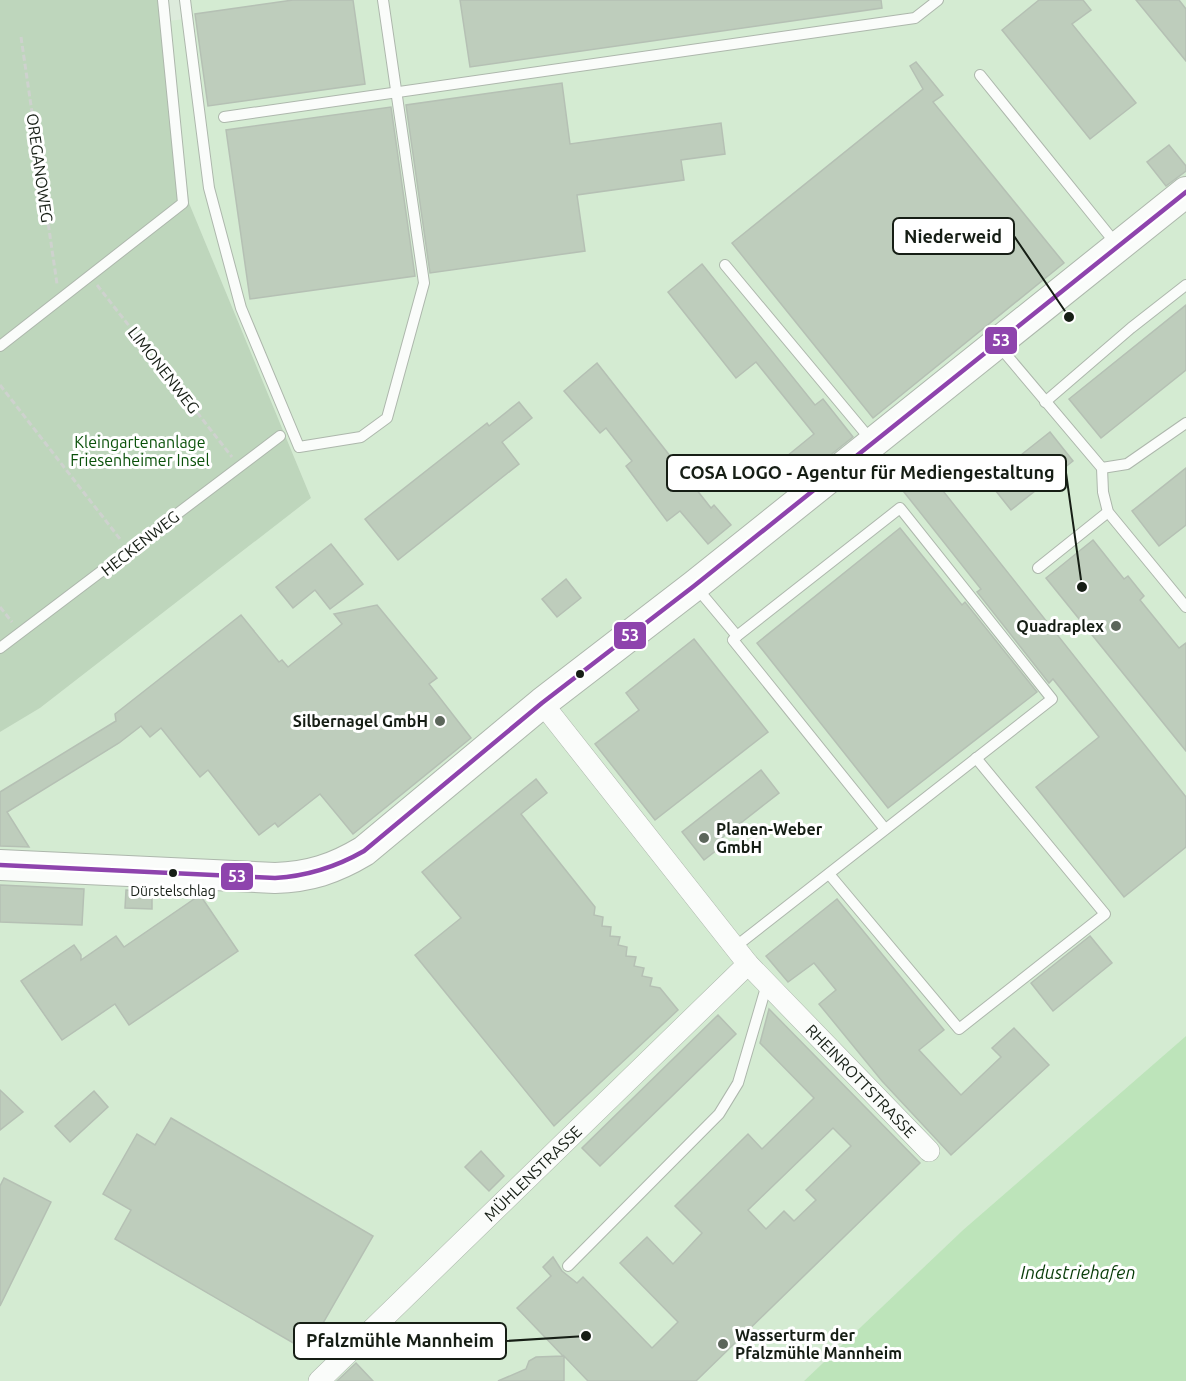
<svg xmlns="http://www.w3.org/2000/svg" width="1186" height="1381" viewBox="0 0 1186 1381" font-family="Ubuntu,sans-serif">
  <style>
    .built { fill: #d4ebd2 }
    .green { fill: #bed6bc }
    .water { fill: #bde4ba }
    .building { fill: #becdbc; stroke: #b5c0b4; stroke-width: 1.5; fill-rule: evenodd }
    .lines { fill: none; stroke-linecap: round; stroke-linejoin: round }
    .lane-casing { stroke: #adb7ac; stroke-width: 12 }
    .street-casing { stroke: #adb7ac; stroke-width: 22 }
    .secondary-casing { stroke: #adb7ac; stroke-width: 32 }
    .path { stroke: #ced2ce; stroke-width: 3; stroke-dasharray: 6 3; stroke-linecap: butt }
    .lane { stroke: #fafcfa; stroke-width: 10 }
    .street { stroke: #fafcfa; stroke-width: 21 }
    .secondary { stroke: #fafcfa; stroke-width: 30 }
    .bus-1-casing { stroke: #fff; stroke-width: 9 }
    .bus-1 { stroke: #8e44ad; stroke-width: 4.5 }
    .poi-dot { fill: #5c665b; stroke: #fff; stroke-width: 2 }
    .bus-dot { fill: #161e15; stroke: #fff; stroke-width: 2 }
    .labels { text-anchor: middle; stroke-width: 6; stroke-linejoin: round; paint-order: stroke }
    .bus-label { font-size: 14px; fill: #161e15; stroke: #fff }
    .street-label { font-size: 16px; fill: #161e15; stroke: #fff }
    .park-label { font-size: 16px; fill: #0a510a; stroke: #fff }
    .poi-label { font-size: 16px; font-weight: bold; fill: #161e15; stroke: #fff; text-anchor: end }
    .water-label { font-size: 18px; font-style: italic; fill: #083c08; stroke: #fff }
    .leader { fill: none; stroke: #161e15; stroke-width: 2 }
    .callout-dot { fill: #161e15; stroke: #fff; stroke-width: 2 }
    .callout { fill: #fff; stroke: #161e15; stroke-width: 2 }
    .callout-label { font-size: 18px; text-anchor: middle; font-weight: bold; fill: #161e15 }
    .line-badge { stroke: #fff; stroke-width: 2 }
    .badge-label { font-size: 16px; text-anchor: middle; font-weight: bold; fill: #fff }
  </style>
  <rect width="100%" height="100%" fill="#ddebdc"/>
  <path class="built" d="M183 0H1186V1036L963 1230 804 1381H0V732L40 708 311 498 189 203 168 21 185 19Z"/>
  <path class="green" d="M0 0H163L168 21 189 203 311 498 40 708 0 732Z"/>
  <path class="water" d="M1186 1036V1381H804L963 1230Z"/>
  <g class="building">
    <path d="M293 0H353L365 84 208 106 195 14Z"/>
    <path d="M460 0H881L882 8 470 67Z"/>
    <path d="M1039 0H1083L1091 10 1072 24 1136 103 1090 139 1002 30Z"/>
    <path d="M1136 0H1179L1186 9V61Z"/>
    <path d="M916 62 943 95 933 102 1064 263 873 418 732 243 923 89 910 66Z"/>
    <path d="M562 83 570 144 721 123 725 154 681 160 684 180 577 195 585 251 430 273 406 105Z"/>
    <path d="M391 107 415 276 250 299 226 130Z"/>
    <path d="M1169 145 1186 166V171L1166 186 1147 162Z"/>
    <path d="M702 264 815 405 823 399 853 437 804 476 787 456 814 434 756 362 736 378 668 292Z"/>
    <path d="M1186 305V370L1101 438 1069 399Z"/>
    <path d="M597 363 711 508 714 505 731 525 708 544 680 511 667 521 626 466 632 461 606 428 600 433 564 391Z"/>
    <path d="M519 402 532 418 502 442 519 464 398 560 365 519 487 423 489 426Z"/>
    <path d="M1050 432 1073 461 1011 510 988 481Z"/>
    <path d="M1186 468V525L1159 546 1132 511Z"/>
    <path d="M928 472 1186 797V847L1124 897 1036 787 1099 737 1053 679 1049 683 977 592 981 589 904 492Z"/>
    <path d="M900 528 962 605 965 602 1037 692 888 808 757 643Z"/>
    <path d="M1093 540 1124 579 1128 576 1144 596 1140 600 1179 648 1186 643V751L1046 578Z"/>
    <path d="M331 544 363 584 330 609 315 590 293 608 276 587Z"/>
    <path d="M566 579 581 598 557 617 542 599Z"/>
    <path d="M377 605 437 678 429 684 471 738 353 834 320 794 278 827 275 823 259 835 208 770 200 777 161 728 150 737 141 726 119 743 7 812 29 847 0 846V792L116 721 115 714 241 615 279 662 282 660 288 667 342 624 334 614Z"/>
    <path d="M694 639 768 732 655 820 595 744 639 710 626 693Z"/>
    <path d="M761 770 779 793 718 841 722 846 704 860 682 832Z"/>
    <path d="M536 779 547 793 521 814 595 907 594 915 603 917 602 926 611 927 610 936 620 937 618 945 627 947 626 956 636 957 634 966 644 968 642 976 652 978 650 986 660 988 678 1010 554 1126 415 955 461 918 422 872Z"/>
    <path d="M0 885 84 889 82 925 0 922Z"/>
    <path d="M126 890 152 892V909L125 908Z"/>
    <path d="M200 895 238 951 129 1025 115 1004 62 1040 21 981 74 945 81 955V960L116 936 124 947Z"/>
    <path d="M837 899 944 1030 919 1050 961 1095 1001 1057 992 1048 1014 1028 1049 1065 951 1155 882 1081 819 1004 836 990 814 963 788 982 766 956Z"/>
    <path d="M1090 936 1112 963 1053 1011 1031 983Z"/>
    <path d="M769 1009 920 1163 696 1381H588L564 1356V1381H498L526 1369 529 1361 536 1357 563 1356 517 1308 551 1276 543 1267 553 1257 562 1271 577 1283 583 1277 652 1348 678 1322 620 1263 647 1237 673 1264 702 1233 675 1206 748 1134 762 1149 814 1098 760 1043ZM833 1128 851 1146 806 1190 816 1200 794 1221 784 1211 766 1229 748 1210Z"/>
    <path d="M718 1015 736 1034 600 1166 582 1148Z"/>
    <path d="M0 1090 23 1112 0 1130Z"/>
    <path d="M94 1091 108 1107 70 1142 55 1126Z"/>
    <path d="M171 1118 373 1236 307 1351 115 1239 131 1210 103 1194 137 1134 155 1145Z"/>
    <path d="M481 1151 504 1176 489 1191 465 1167Z"/>
    <path d="M4 1178 51 1202 0 1306V1186Z"/>
    <path d="M356 1363 373 1381H337Z"/>
  </g>
  <g class="lines">
    <defs>
      <g id="lane">
        <path d="M185 0 209 188 241 308 299 447 361 437 387 418 424 283 383 0"/>
        <path d="M980 75 1117 245"/>
        <path d="M224 117 915 18 938 0"/>
        <path d="M725 265 871 440"/>
        <path d="M0 346 183 203 163 0"/>
        <path d="M999 346 1102 468 1103 492 1108 512 1186 607"/>
        <path d="M1045 402 1131 328 1186 285"/>
        <path d="M1102 468 1127 464 1186 423"/>
        <path d="M1038 568 1108 512"/>
        <path d="M696 587 737 636 733 640 885 829"/>
        <path d="M0 648 280 436"/>
        <path d="M829 874 959 1029 1105 914 976 758"/>
        <path d="M735 947 1052 699 900 508 737 636"/>
        <path d="M568 1266 719 1114 738 1083 767 984"/>
      </g>
      <g id="street">
        <path id="s1" d="M542 703 748 964 929 1151"/>
        <path id="s2" d="M319 1381 748 964"/>
      </g>
      <path id="secondary" d="M0 865 275 878C309 877 334 869 364 851L542 703 694 586 1186 192"/>
    </defs>
    <use href="#lane" class="lane-casing"/>
    <use href="#street" class="street-casing"/>
    <use href="#secondary" class="secondary-casing"/>
    <g class="path">
      <path d="M21 37 57 284"/>
      <path d="M97 285 232 457"/>
      <path d="M0 385 120 539"/>
      <path d="M0 607 12 622"/>
    </g>
    <use href="#lane" class="lane"/>
    <use href="#street" class="street"/>
    <use href="#secondary" class="secondary"/>
    <defs>
      <path id="bus-1" d="M0 865 275 878C308 876 336 867 364 851L542 703 694 586 1186 192"/>
    </defs>
    <use href="#bus-1" class="bus-1-casing"/>
    <use href="#bus-1" class="bus-1"/>
  </g>
  <g class="poi-dot">
    <circle cx="1116" cy="626" r="6"/>
    <circle cx="440" cy="721" r="6"/>
    <circle cx="704" cy="838" r="6"/>
    <circle cx="723" cy="1344" r="6"/>
  </g>
  <g class="bus-dot">
    <circle cx="580" cy="674" r="5"/>
    <circle cx="173" cy="873" r="5"/>
  </g>
  <g class="labels">
    <g class="bus-label">
      <text x="173" y="896">Dürstelschlag</text>
    </g>
    <g class="street-label">
      <text transform="translate(40 168) rotate(82)" y="6">OREGANOWEG</text>
      <text transform="translate(164 370) rotate(52)" y="6">LIMONENWEG</text>
      <text transform="translate(140 543) rotate(-38)" y="6">HECKENWEG</text>
      <text dy="6" stroke="none"><textPath href="#s1" startOffset="495">RHEINROTTSTRASSE</textPath></text>
      <text dy="6" stroke="none"><textPath href="#s2" startOffset="298">MÜHLENSTRASSE</textPath></text>
    </g>
    <g class="park-label">
      <text x="140" y="448">Kleingartenanlage<tspan x="140" dy="18">Friesenheimer Insel</tspan></text>
    </g>
    <g class="poi-label">
      <text x="1104" y="632">Quadraplex</text>
      <text x="428" y="727">Silbernagel GmbH</text>
      <text x="716" y="835" text-anchor="start">Planen-Weber<tspan x="716" dy="18">GmbH</tspan></text>
      <text x="735" y="1341" text-anchor="start">Wasserturm der<tspan x="735" dy="18">Pfalzmühle Mannheim</tspan></text>
    </g>
    <g class="water-label">
      <text x="1078" y="1279">Industriehafen</text>
    </g>
  </g>
  <path class="leader" d="M1069 317L1014 236M1082 587L1066 473M586 1336L506 1341"/>
  <g class="callout-dot">
    <circle cx="1069" cy="317" r="6"/>
    <circle cx="1082" cy="587" r="6"/>
    <circle cx="586" cy="1336" r="6"/>
  </g>
  <g class="callout">
    <rect x="893" y="218" width="121" height="36" rx="6"/>
    <rect x="667" y="455" width="399" height="36" rx="6"/>
    <rect x="294" y="1323" width="212" height="36" rx="6"/>
  </g>
  <g class="callout-label">
    <text x="953" y="243">Niederweid</text>
    <text x="867" y="479">COSA LOGO - Agentur für Mediengestaltung</text>
    <text x="400" y="1347">Pfalzmühle Mannheim</text>
  </g>
  <g class="line-badge">
    <rect x="984" y="326" width="34" height="29" rx="6" fill="#8e44ad"/>
    <rect x="613" y="621" width="34" height="29" rx="6" fill="#8e44ad"/>
    <rect x="220" y="862" width="34" height="29" rx="6" fill="#8e44ad"/>
  </g>
  <g class="badge-label">
    <text x="1001" y="346">53</text>
    <text x="630" y="641">53</text>
    <text x="237" y="882">53</text>
  </g>
</svg>
